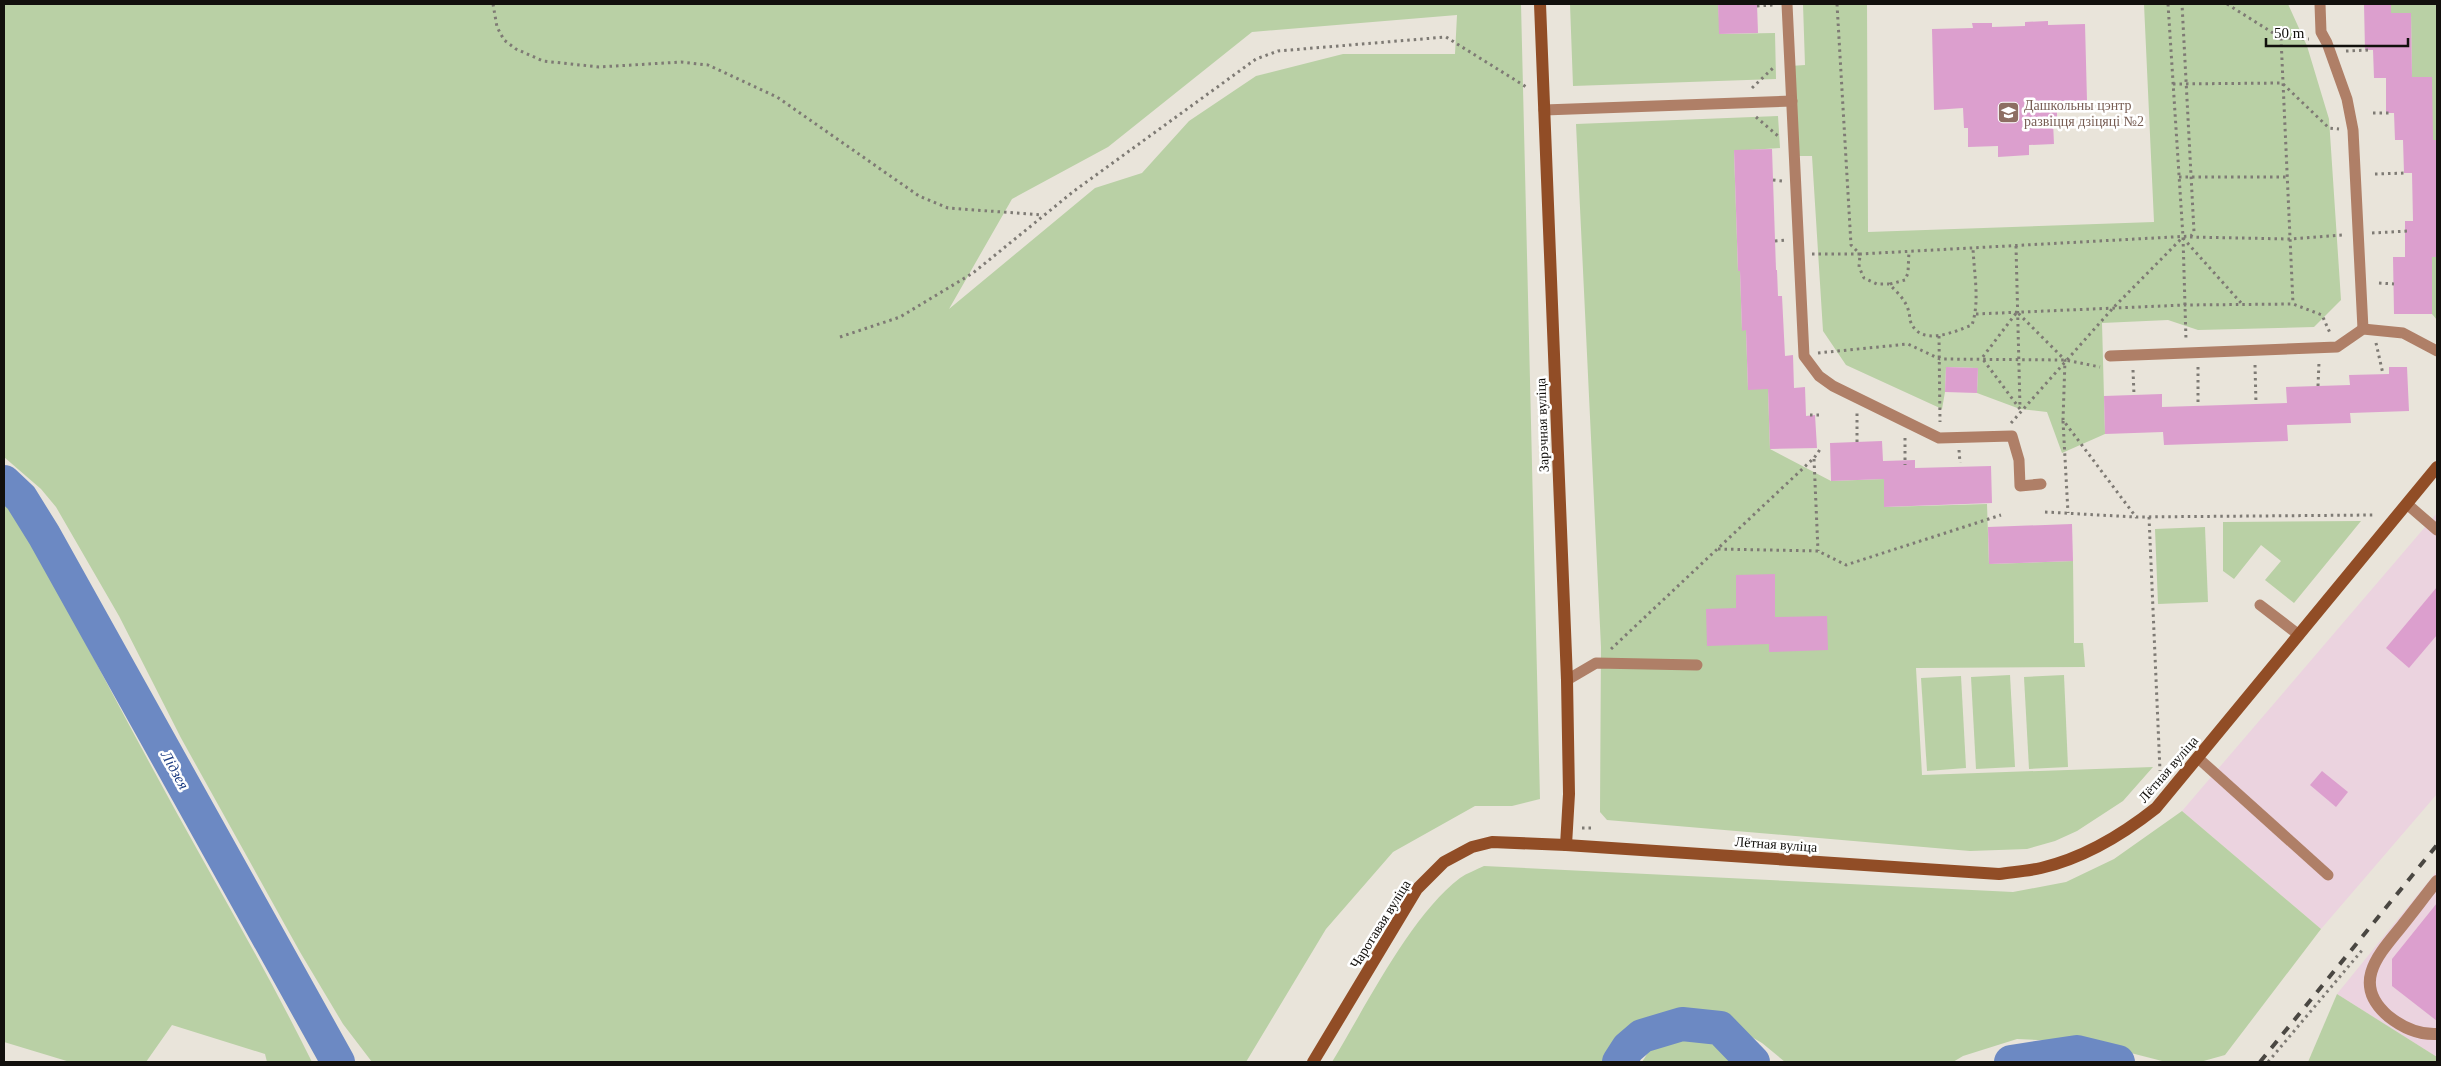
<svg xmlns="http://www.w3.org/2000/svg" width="2441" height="1066" viewBox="0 0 2441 1066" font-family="'Times New Roman',serif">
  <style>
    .industrial { fill: #ebd3df }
    .green { fill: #b9d0a5; fill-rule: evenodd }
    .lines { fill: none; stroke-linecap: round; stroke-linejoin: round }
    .river { stroke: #6c89c3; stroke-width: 34 }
    .building { fill: #dc9fce }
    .path { stroke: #7e7a74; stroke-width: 3; stroke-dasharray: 2.5 4; stroke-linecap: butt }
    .lane { stroke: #af7f67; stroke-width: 11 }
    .street { stroke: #af7f67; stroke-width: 12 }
    .secondary { stroke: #914d26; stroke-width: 12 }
    .rail { stroke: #4a4742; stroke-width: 4; stroke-dasharray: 9 9; stroke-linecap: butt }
    .labels { text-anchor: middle; stroke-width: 5; stroke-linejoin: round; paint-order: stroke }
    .education-label { font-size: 14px; fill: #785e54; stroke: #fff; text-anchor: start }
    .street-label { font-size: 14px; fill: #12100d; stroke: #fff }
    .water-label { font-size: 15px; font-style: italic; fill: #1b3b81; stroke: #fff }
  </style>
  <rect width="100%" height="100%" fill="#e9e4da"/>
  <g class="industrial">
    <path d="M2437 513V794L2321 929 2182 811Z"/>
    <path d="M2437 871V1057L2337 994Z"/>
  </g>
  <g class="green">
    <path d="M4 4H1521L1540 799 1512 806H1475L1393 852 1326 929 1246 1062H372L343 1024 300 952 181 738 119 616 56 507 41 489 4 457ZM1457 15 1455 54H1343L1256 76 1189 121 1142 173 1095 188 949 309 1012 199 1108 147 1252 32Z"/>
    <path d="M1570 4H1718L1720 34 1775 33 1776 79 1573 86Z"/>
    <path d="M1803 4H1867L1868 232 2154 222 2144 4H2288L2307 46 2329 119 2341 300 2314 327 2198 330 2168 320 2102 323 2105 434 2062 453 2047 412 2020 409 1977 393 1978 368 1946 367 1945 392 1942 409 1846 365 1823 331 1812 156H1794L1790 66 1805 65Z"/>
    <path d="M2391 4H2437V140H2433L2412 77 2411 13H2391Z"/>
    <path d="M1778 116 1780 148 1734 151 1738 271H1740L1742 330H1746L1748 389H1768L1770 449 1831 481 1884 479 1885 507 1987 504 1989 564 2073 561 2074 643H2083L2085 667 1916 668 1922 775 2153 767 2123 801 2077 831 2055 841 2027 849 1970 851 1607 820 1600 812 1601 647 1576 124Z"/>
    <path d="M2432 257H2437V320L2432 314Z"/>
    <path d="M4 501 14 510C60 593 103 677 148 760 202 861 261 959 312 1062H267L265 1054 172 1025 146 1062H70L4 1042Z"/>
    <path d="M2361 521 2294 603 2265 580 2281 561 2261 545 2234 579 2223 571V522Z"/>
    <path d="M2205 527 2208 602 2158 604 2155 529Z"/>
    <path d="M2010 675 2015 767 1976 769 1971 677Z"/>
    <path d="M2064 675 2068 767 2029 769 2024 677Z"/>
    <path d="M1961 676 1966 768 1927 771 1921 678Z"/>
    <path d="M2182 811 2321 929 2225 1055 2200 1062H2166L2088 1042 2017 1039 1963 1056 1953 1062H1785L1762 1043 1724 1021 1695 1011 1646 1019 1615 1044 1603 1062H1332C1365 1008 1410 916 1460 878 1467 873 1476 870 1484 866L2013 892 2066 882 2114 859Z"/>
    <path d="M2337 994 2437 1057V1062H2308Z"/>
    <path d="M1694 1034 1712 1041 1746 1062H1642L1656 1040Z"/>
  </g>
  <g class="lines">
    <g class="river">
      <path d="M4 482 21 498 44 535 338 1062"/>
      <path d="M1619 1062 1628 1048 1642 1036 1682 1024 1720 1028 1753 1062"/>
      <path d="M2011 1062 2077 1052 2118 1062"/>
    </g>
  </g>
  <g class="building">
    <path d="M1718 4H1757L1758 33 1719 34Z"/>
    <path d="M2364 4H2391V13H2411L2412 77H2432L2433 140H2437V257H2432V314H2394L2393 257H2405V221H2413L2412 173H2404L2403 140H2395L2394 113H2386V78H2374L2373 50H2365Z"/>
    <path d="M2048 21V25L2085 24 2087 101H2057V122H2053L2054 144 2029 145V155L1998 157V146L1968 147V128H1964L1963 108 1934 110 1932 29 1973 28 1972 23H1992V27L2025 26V22Z"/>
    <path d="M1772 149 1776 270H1777L1778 296H1782L1785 356 1793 355 1794 388 1805 387 1806 416 1815 415 1817 448 1770 449 1768 389 1748 390 1746 330 1742 331 1740 271H1738L1734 150Z"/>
    <path d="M1946 367 1978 368 1977 393 1945 392Z"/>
    <path d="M2389 367H2407L2409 411 2350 413 2351 423 2287 425 2288 441 2164 445 2163 432 2105 434 2104 396 2162 394V407L2287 403 2286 387 2350 385 2349 375 2389 374Z"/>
    <path d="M1882 441 1883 461 1915 460V468L1991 466 1992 503 1884 507V479L1831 481 1830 443Z"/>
    <path d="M2072 524 2073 561 1989 564 1988 527Z"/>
    <path d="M1775 574V617L1827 616 1828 650 1769 652V644L1707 646 1706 609 1736 608V575Z"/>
    <path d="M2437 587V635L2409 668 2386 648Z"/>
    <path d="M2322 771 2348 792 2336 807 2310 785Z"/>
    <path d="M2437 903V1021L2392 986V959Z"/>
  </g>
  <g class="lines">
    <g class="path">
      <path d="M493 4 497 27 504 40 516 49 543 61 599 67 681 62 708 65 777 97 919 196 948 208 1043 215"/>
      <path d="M1837 4 1851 245 1860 254 2191 236 2194 232 2182 4"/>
      <path d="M2168 4 2183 237 2186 340"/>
      <path d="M2227 4 2281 38 2309 39"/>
      <path d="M1757 6 1773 5"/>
      <path d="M2281 38 2293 304"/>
      <path d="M2346 51 2370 50"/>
      <path d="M2173 84 2282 83 2329 128 2339 129"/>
      <path d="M1752 88 1774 67"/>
      <path d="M2373 113H2390"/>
      <path d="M1756 117 1778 136"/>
      <path d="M2375 174 2407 173"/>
      <path d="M2179 177H2286"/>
      <path d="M1773 180 1782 181"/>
      <path d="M2372 233 2409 231"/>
      <path d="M2190 237 2289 239 2343 235"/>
      <path d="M2183 238 2242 304"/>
      <path d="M1775 241 1786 240"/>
      <path d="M2016 246 2020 408"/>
      <path d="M1812 254H1860L1859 267 1864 278 1877 284H1889C1897 292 1907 301 1909 313 1910 315 1909 318 1910 320 1919 348 1954 332 1972 325 1980 301 1974 274 1973 248"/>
      <path d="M2379 283 2394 284"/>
      <path d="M1890 284 1905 280 1908 273 1909 251"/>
      <path d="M1976 314 2185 305 2293 304 2322 315 2330 333"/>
      <path d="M1939 336 1940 422"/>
      <path d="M840 337 900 317 973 273 1074 191 1256 59 1278 51 1446 37 1528 88"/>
      <path d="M2376 343 2383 374"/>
      <path d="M1818 353 1908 344 1940 359 2065 360 2100 367"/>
      <path d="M2255 365 2256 404"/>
      <path d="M2198 367V406"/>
      <path d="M2133 370 2134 395"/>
      <path d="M2318 386 2319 362"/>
      <path d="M2020 409 1982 358 2017 312 2065 360 2063 420 2136 517 2374 515"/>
      <path d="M1810 415H1820"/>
      <path d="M2063 421 2068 513"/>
      <path d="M2011 423 2113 308 2183 237"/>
      <path d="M1905 438V465"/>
      <path d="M1857 442V413"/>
      <path d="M1959 450 1960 463"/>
      <path d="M1814 459 1818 551"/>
      <path d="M2045 512 2135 517"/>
      <path d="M2149 517 2160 771"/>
      <path d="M1718 549 1818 551 1846 565 2001 515"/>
      <path d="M1611 649 1814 458 1821 448"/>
      <path d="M1582 828H1595"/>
      <path d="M2268 1062 2364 948"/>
    </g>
    <g class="lane">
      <path d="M1787 4 1804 356 1819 376 1833 386 1939 438 2012 436 2019 460 2020 486 2041 484"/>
      <path d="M2320 4 2321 32 2327 43 2347 99 2353 130 2363 329"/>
      <path d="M1544 110 1792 101"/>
      <path d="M2110 356 2337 347 2363 329 2403 333 2437 351"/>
      <path d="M2407 504 2437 530"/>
      <path d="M2260 605 2299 635"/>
      <path d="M1567 680 1596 663 1697 665"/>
      <path d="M2198 758 2328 875"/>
    </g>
    <path class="street" d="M2437 881C2425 896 2413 912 2401 927 2378 955 2351 984 2388 1016 2403 1028 2418 1035 2437 1034"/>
    <g class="secondary">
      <path d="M1540 4 1567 680 1569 794 1566 845"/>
      <path d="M1313 1062 1417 889 1444 862 1472 847 1492 842 1566 845 1999 874C2013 872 2027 871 2041 868 2084 858 2122 835 2156 808L2437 467"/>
    </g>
    <path class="rail" d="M2260 1062 2437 845"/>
  </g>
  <defs>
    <symbol id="school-square" viewBox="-11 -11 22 22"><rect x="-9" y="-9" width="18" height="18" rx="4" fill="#8d6e63" stroke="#fff"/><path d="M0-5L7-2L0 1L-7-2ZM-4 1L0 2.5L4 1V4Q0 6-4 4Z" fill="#fff"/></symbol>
  </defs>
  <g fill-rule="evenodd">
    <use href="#school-square" x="1996" y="100" width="25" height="25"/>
  </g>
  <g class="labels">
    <g class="education-label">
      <text x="2024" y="110">Дашкольны цэнтр<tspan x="2024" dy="16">развіцця дзіцяці №2</tspan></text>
    </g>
    <g class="street-label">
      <text transform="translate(1542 425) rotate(-92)" y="5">Зарэчная вуліца</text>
      <text transform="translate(2168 769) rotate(-49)" y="5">Лётная вуліца</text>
      <text transform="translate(1776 844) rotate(4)" y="5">Лётная вуліца</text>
      <text transform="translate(1380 924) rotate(-58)" y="5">Чаротавая вуліца</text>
    </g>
    <g class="water-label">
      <text transform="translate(175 770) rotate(61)" y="5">Лідзея</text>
    </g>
  </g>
  <rect width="2441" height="1066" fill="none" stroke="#12100d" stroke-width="10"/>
  <path d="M2266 38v8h142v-8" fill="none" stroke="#12100d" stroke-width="2.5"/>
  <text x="2274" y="38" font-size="15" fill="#12100d" stroke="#ffffff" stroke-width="4" paint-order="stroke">50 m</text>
</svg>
